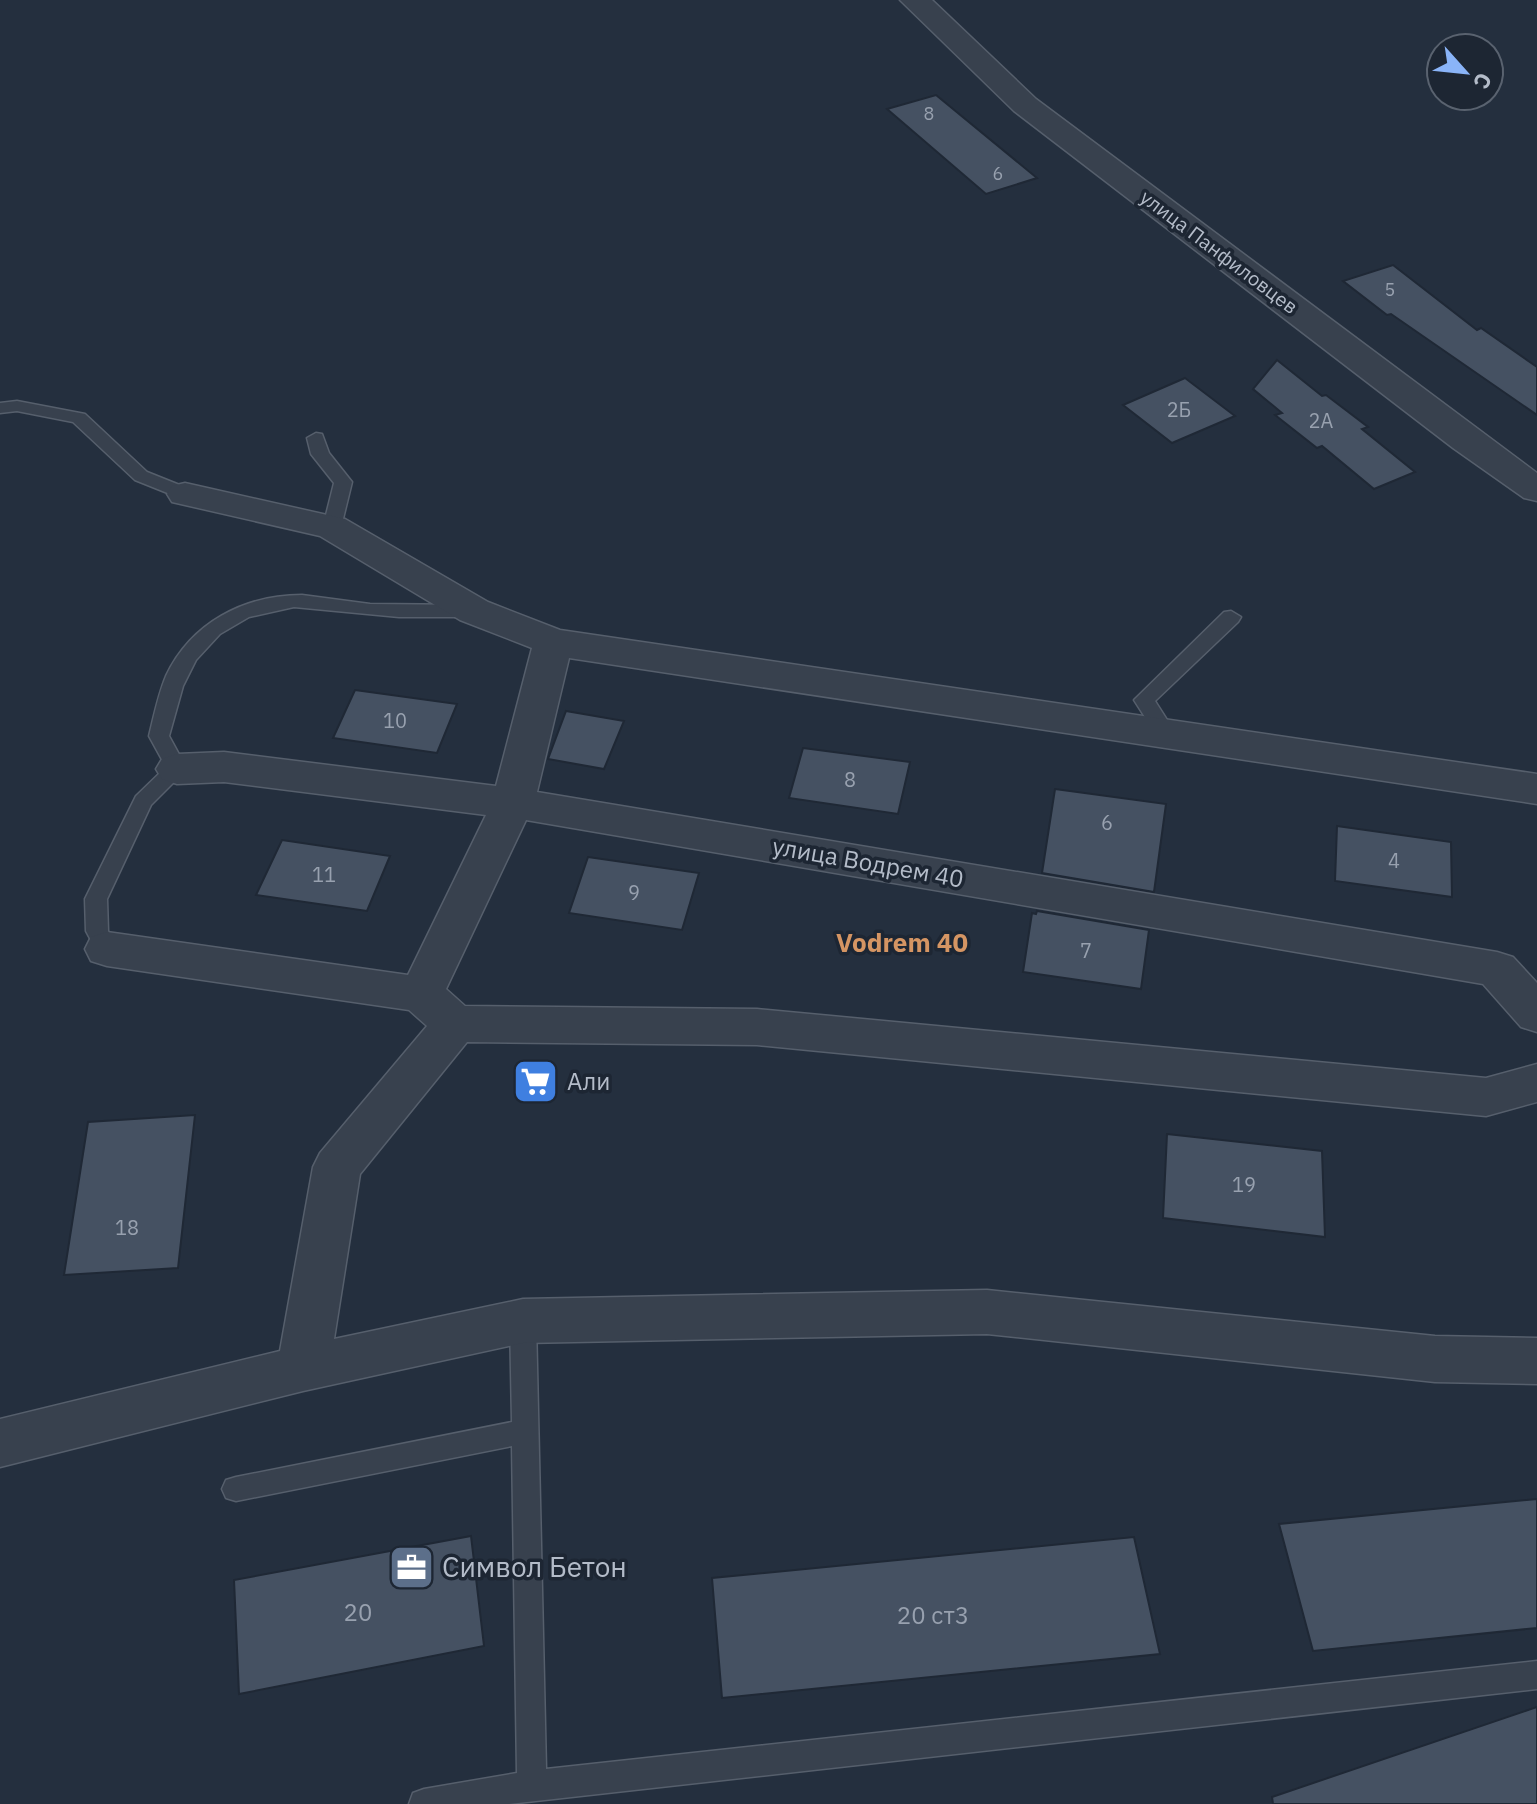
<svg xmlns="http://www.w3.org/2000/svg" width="1537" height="1804" viewBox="0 0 1537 1804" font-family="'IBM Plex Sans',sans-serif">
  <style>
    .building { fill: #455162; stroke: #1f2835; stroke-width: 2 }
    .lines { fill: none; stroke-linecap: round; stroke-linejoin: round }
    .lane-casing { stroke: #565f6c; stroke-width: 3 }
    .street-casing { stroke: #565f6c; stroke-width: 3 }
    .lane { fill: #38414e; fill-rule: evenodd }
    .street { fill: #38414e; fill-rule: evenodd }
    .labels { text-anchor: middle; stroke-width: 7; stroke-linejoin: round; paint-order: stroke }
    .far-number-label { font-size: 18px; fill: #98a1af }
    .far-street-label { font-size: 20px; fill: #b4bcc9; stroke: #1d2633 }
    .number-label { font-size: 20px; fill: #98a1af }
    .street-label { font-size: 24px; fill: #b4bcc9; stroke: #1d2633 }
    .poi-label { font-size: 24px; fill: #b4bcc9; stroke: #1d2633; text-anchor: start }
    .near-number-label { font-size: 24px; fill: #98a1af }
    .neighbourhood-label { font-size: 26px; font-weight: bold; fill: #d59563; stroke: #1d2633 }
    .near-poi-label { font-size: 28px; fill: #b4bcc9; stroke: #1d2633; text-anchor: start }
  </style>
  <rect width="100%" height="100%" fill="#242f3e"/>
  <g class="building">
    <path d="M936 95 1037 178 986 194 887 109Z"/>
    <path d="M1393 265 1477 330 1481 328 1537 367V415L1391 314 1387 315 1343 281Z"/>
    <path d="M1277 360 1322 396 1326 395 1368 427 1362 429 1415 472 1374 489 1322 446 1317 448 1275 415 1282 413 1253 389Z"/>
    <path d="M1185 378 1235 416 1172 443 1123 405Z"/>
    <path d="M355 690 457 704 437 753 333 738Z"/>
    <path d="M566 711 624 721 604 769 548 759Z"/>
    <path d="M803 748 910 762 898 814 789 798Z"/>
    <path d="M1055 789 1166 804 1154 892 1042 873Z"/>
    <path d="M1337 826 1451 842 1452 897 1335 881Z"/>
    <path d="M282 840 390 856 367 911 256 895Z"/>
    <path d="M588 857 699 873 682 930 569 913Z"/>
    <path d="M1037 911 1149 930 1141 989 1023 972 1032 913 1036 914Z"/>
    <path d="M195 1115 178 1268 64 1275 88 1122Z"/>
    <path d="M1167 1134 1322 1151 1325 1237 1163 1218Z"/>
    <path d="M1537 1499V1628L1313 1651 1279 1524Z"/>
    <path d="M471 1536 484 1646 239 1694 234 1580Z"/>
    <path d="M1134 1537 1160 1654 722 1698 712 1578Z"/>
    <path d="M1537 1707V1804H1273L1272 1797Z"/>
  </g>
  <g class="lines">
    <defs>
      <g id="lane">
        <path d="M17 401 85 414 147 472 192 490 194 494 185 500 135 480 73 422 17 411 0 413V403Z"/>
        <path d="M316 433 322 434 329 453 352 482 341 527 332 533 323 527 334 483 311 454 307 438Z"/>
        <path d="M302 595 370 604 473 605 483 611 473 617H399L294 607 249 617 220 634 196 660 183 686 169 736 187 769 151 805 107 899 108 931 118 949 115 955 107 957 99 955 86 931 85 899 136 796 166 767 149 736C154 716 158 695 166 676 191 623 244 595 302 595Z"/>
        <path d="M1231 611 1241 617 1238 622 1155 701 1176 734 1173 739H1159L1134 700 1224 612Z"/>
        <path d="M523 1310 532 1313 536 1321 546 1769 1537 1661V1689L509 1804H409L413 1793 424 1789 517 1773 512 1446 236 1501 226 1498 222 1489 226 1480 236 1477 512 1422 510 1321 514 1313Z"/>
      </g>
      <g id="street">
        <path d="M900 0H932L1036 99 1537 473V501L1524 498 1453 448 1014 111Z"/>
        <path d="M185 483 345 519 488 602 560 630 1537 774V804L569 658 537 792 1497 952 1513 957 1537 983V1032L1521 1027 1483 984 526 820 446 989 465 1006 757 1009 1486 1078 1537 1064V1102L1486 1116 757 1045 467 1042 360 1174 334 1339 523 1299 987 1290 1435 1336 1537 1338V1384L1435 1382 987 1334 523 1343 303 1391 0 1467V1419L280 1351 313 1167 320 1153 427 1026 409 1010 107 966 91 961 85 949 91 937 107 932 408 975 486 815 224 782 177 784 162 779 156 769 162 759 177 754 224 752 496 786 532 648 460 620 320 536 172 502 167 494 172 486Z"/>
      </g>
    </defs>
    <use href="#lane" class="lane-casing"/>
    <use href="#street" class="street-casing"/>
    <use href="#lane" class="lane"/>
    <use href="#street" class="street"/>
  </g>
  <defs>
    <symbol id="supermarket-square" viewBox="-11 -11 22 22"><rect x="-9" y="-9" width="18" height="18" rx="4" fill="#3f7fe0" stroke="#1d2633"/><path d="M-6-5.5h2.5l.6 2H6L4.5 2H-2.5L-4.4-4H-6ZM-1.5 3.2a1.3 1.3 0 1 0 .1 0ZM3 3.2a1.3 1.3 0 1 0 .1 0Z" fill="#fff"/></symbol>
    <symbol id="office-square" viewBox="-11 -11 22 22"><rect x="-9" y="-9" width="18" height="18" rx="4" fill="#5c6f8a" stroke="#1d2633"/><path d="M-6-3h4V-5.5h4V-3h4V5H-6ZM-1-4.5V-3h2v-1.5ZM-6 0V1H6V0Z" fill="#fff"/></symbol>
  </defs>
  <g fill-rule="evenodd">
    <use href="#supermarket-square" x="510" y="1056" width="51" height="51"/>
    <use href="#office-square" x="386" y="1542" width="51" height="51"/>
  </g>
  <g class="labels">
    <g class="far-number-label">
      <text x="929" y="120">8</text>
      <text x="998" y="180">6</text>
      <text x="1390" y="296">5</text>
    </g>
    <g class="far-street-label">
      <text transform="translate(1219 252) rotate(37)" y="7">улица Панфиловцев</text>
    </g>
    <g class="number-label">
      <text x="1179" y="417">2Б</text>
      <text x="1321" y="428">2А</text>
      <text x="395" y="728">10</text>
      <text x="850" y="787">8</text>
      <text x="1107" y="830">6</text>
      <text x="1394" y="868">4</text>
      <text x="324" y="882">11</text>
      <text x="634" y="900">9</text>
      <text x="1086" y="958">7</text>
      <text x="1244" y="1192">19</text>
      <text x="127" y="1235">18</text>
    </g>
    <g class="street-label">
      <text transform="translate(868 863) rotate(10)" y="8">улица Водрем 40</text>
    </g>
    <g class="poi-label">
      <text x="567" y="1090">Али</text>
    </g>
    <g class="near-number-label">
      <text x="358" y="1621">20</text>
      <text x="933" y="1624">20 ст3</text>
    </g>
    <g class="neighbourhood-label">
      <text x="902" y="952">Vodrem 40</text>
    </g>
    <g class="near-poi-label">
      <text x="442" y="1577">Символ Бетон</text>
    </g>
  </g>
  <g transform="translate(1465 72) rotate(117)"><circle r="38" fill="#1d2633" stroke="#59626f" stroke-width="2"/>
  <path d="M0-6L14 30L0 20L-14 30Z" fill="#8ab4f8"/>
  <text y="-12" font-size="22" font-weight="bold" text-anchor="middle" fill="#b4bcc9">С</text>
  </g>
</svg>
